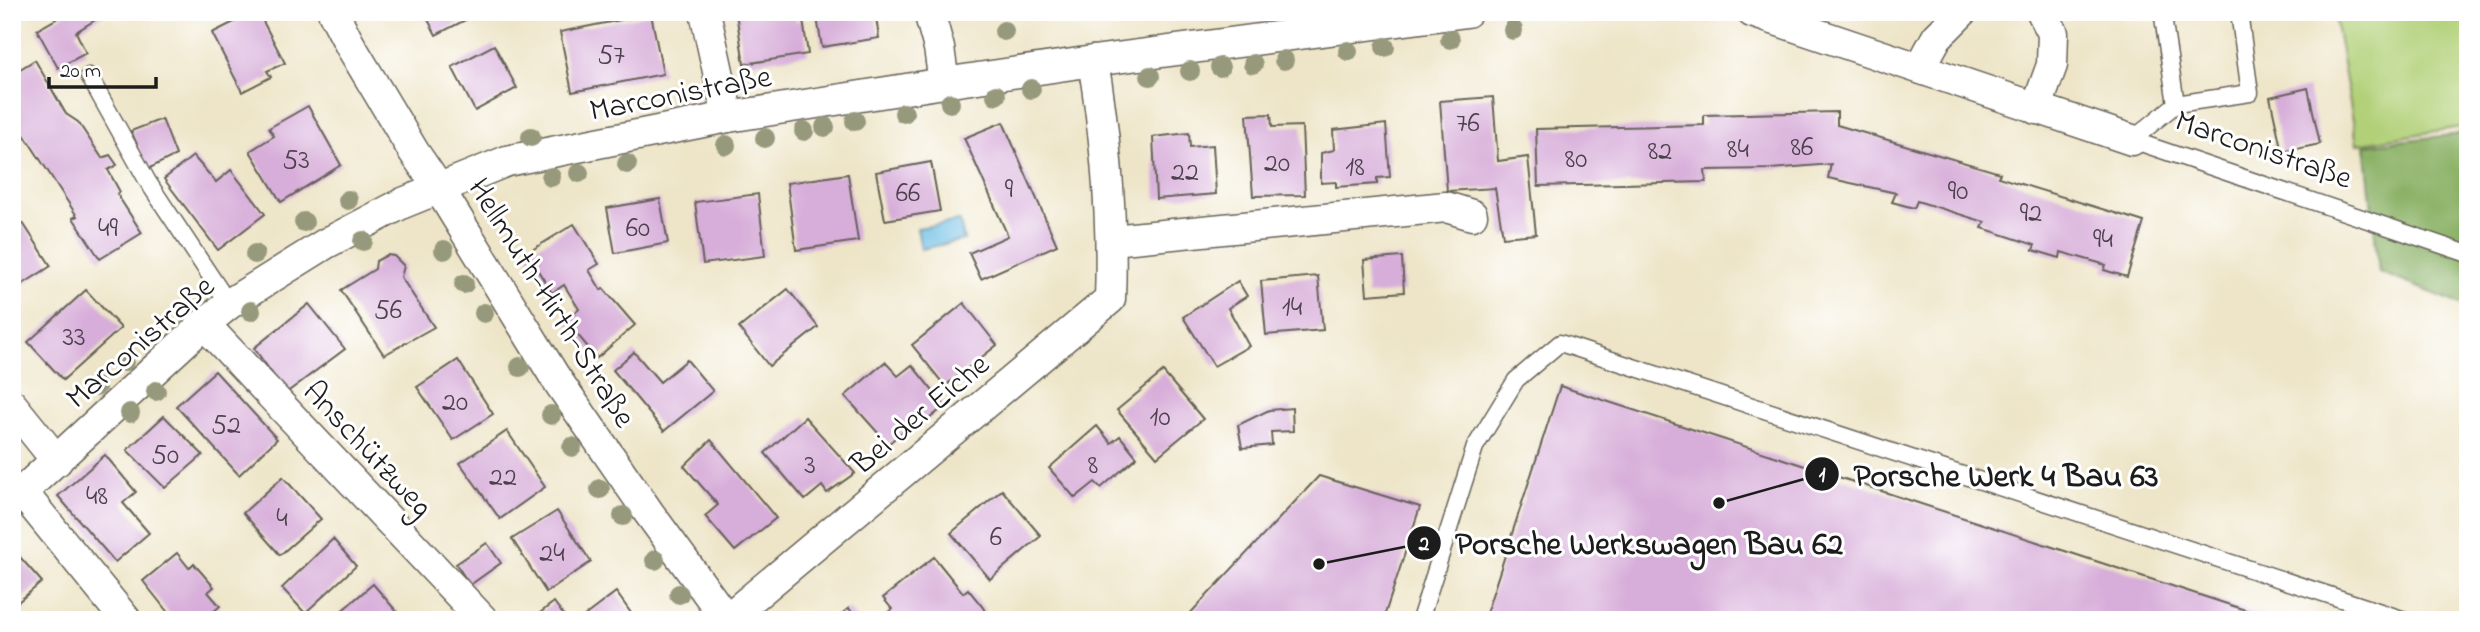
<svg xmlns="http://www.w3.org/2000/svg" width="2480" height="632" viewBox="0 0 2480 632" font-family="'Indie Flower',sans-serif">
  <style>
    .green { fill: #b1d077; stroke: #66764a; stroke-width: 2 }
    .forest { fill: #8cb268; stroke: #546742; stroke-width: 2 }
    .water { fill: #64bae1; stroke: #406b7e; stroke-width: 2 }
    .building { fill: #d7add9 }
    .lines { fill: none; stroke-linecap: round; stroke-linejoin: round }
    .service-casing { stroke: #666258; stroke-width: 19 }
    .minor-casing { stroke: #666258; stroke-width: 33 }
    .service { stroke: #fff; stroke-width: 16 }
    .minor { stroke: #fff; stroke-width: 30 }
    .tree { fill: #97997b }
    .labels { text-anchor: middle; stroke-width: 6; stroke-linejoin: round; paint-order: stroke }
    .number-label { font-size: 28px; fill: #4b404b }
    .street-label { font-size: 32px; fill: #1c1c1c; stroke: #fff }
    .leader { fill: none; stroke: #1c1c1c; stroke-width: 2.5 }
    .callout-dot { fill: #1c1c1c; stroke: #fff; stroke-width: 2.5 }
    .mark-label { font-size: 21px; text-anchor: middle; font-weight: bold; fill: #fff }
    .callout-label { font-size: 33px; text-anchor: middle; font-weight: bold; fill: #1c1c1c; stroke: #fff; stroke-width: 6; stroke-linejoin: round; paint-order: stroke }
  </style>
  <rect width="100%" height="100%" fill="#fff"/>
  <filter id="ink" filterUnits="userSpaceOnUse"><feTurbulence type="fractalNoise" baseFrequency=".0143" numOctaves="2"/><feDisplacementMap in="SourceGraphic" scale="14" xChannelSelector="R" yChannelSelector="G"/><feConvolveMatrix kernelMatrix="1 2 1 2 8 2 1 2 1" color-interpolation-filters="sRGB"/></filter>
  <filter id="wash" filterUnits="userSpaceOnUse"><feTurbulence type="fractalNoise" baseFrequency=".00686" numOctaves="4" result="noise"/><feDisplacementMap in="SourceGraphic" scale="28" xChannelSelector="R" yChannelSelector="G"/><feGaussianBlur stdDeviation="1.57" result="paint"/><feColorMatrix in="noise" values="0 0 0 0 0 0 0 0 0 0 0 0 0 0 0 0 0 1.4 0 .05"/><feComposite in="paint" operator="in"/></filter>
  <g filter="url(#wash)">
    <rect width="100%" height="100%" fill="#eee5c8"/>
    <path class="green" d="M2334 12H2468V126L2357 144Z"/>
    <path class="forest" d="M2468 133V307L2379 272 2365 145Z"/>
    <path class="water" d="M960 221 964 240 921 249 917 228Z"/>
    <g id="blocks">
      <g class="building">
        <path d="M63 12H108L76 32 86 53 58 68 37 30 65 14Z"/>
        <path d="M254 12H258L285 63 267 71 271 77 242 92 212 33Z"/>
        <path d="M424 12H481L436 35Z"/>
        <path d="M795 12 796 21 803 20 808 54 744 64 736 13Z"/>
        <path d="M816 12H868L869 18 876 17 879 38 822 47Z"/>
        <path d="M651 14 663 74 572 92 560 32Z"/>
        <path d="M494 45 517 88 475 111 452 67Z"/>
        <path d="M35 60 66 114 78 122 102 158 110 155 117 165 108 170 120 192 117 194 142 233 100 259 73 218 77 216 12 116V74Z"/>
        <path d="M2308 88 2320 144 2282 152 2270 97Z"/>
        <path d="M1493 97 1498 161 1528 157 1536 234 1503 237 1495 188 1447 191 1440 101Z"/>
        <path d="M308 106 341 165 281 202 250 151 274 136 269 128Z"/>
        <path d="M1837 112V125L2000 173 1998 177 2144 222 2127 277 2104 270 2106 265 2061 252 2060 258 2033 250 2035 245 1982 228 1985 222 1917 201 1914 208 1892 202 1896 193 1828 178 1831 164 1771 169 1705 170 1706 182 1538 186 1536 129 1704 125V115Z"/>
        <path d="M1271 114 1272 127 1302 126 1305 195 1253 196 1247 115Z"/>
        <path d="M162 119 176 155 148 169 131 131Z"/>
        <path d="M1003 122 1057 245 981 279 969 253 1008 236 964 138Z"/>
        <path d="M1386 124 1390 177 1377 178V184L1336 187V182L1321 183V153L1334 150 1333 130Z"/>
        <path d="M1189 133 1190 147 1213 145 1216 194 1156 199 1153 137Z"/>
        <path d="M193 156 216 182 231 170 265 214 218 250 164 179Z"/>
        <path d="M931 162 940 211 885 220 876 172Z"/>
        <path d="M848 174 858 241 796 250 787 183Z"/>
        <path d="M758 194 765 256 703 264 695 202Z"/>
        <path d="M660 199 668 243 615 253 607 208Z"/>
        <path d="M23 223 51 266 12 291V230Z"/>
        <path d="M574 224 599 264 589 270 601 290 603 288 635 325 597 358 566 321 579 309 564 285 552 293 527 253Z"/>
        <path d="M387 255 394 256 404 266 401 277 434 327 384 355 341 290 375 269 376 261Z"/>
        <path d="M1402 257 1404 292 1367 295 1364 260Z"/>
        <path d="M1318 276 1323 330 1266 335 1261 281Z"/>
        <path d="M1238 281 1247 296 1228 308 1249 346 1214 366 1183 317Z"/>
        <path d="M788 289 818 327 769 366 739 328Z"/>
        <path d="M86 290 121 328 63 380 28 342Z"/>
        <path d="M964 303 997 345 945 386 912 345Z"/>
        <path d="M309 304 345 349 286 393 254 348Z"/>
        <path d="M634 352 660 382 687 360 713 391 664 431 613 370Z"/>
        <path d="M458 360 493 414 453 440 417 387Z"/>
        <path d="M885 362 898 376 912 365 945 406 919 427 914 422 888 444 845 396Z"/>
        <path d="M215 371 277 439 239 475 176 406Z"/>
        <path d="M1163 372 1203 419 1157 457 1117 410Z"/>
        <path d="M1560 386 2273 619V620H1484Z"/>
        <path d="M1292 408 1293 431 1271 432 1272 445 1242 448 1238 425 1269 410Z"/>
        <path d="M164 416 203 455 165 488 127 450Z"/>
        <path d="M805 417 855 473 827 493 822 486 805 500 765 453Z"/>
        <path d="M1097 426 1111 443 1120 436 1137 457 1101 488 1095 482 1075 498 1049 468Z"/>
        <path d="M507 431 545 487 500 519 460 463Z"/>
        <path d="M711 440 776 518 735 551 705 516 718 505 684 466Z"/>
        <path d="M105 455 136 492 123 503 149 533 115 562 58 496Z"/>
        <path d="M1319 476 1420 507 1383 620H1184Z"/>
        <path d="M283 477 321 519 280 555 243 513Z"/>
        <path d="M1002 490 1041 536 990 579 951 533Z"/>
        <path d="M557 511 591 562 546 592 512 539Z"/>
        <path d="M333 539 356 566 305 613 282 588Z"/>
        <path d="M487 543 501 563 470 585 456 564Z"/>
        <path d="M12 548 42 582 12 607Z"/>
        <path d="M177 553 189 568 194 564 214 587 208 592 220 606 204 620H174L143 581Z"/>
        <path d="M934 557 963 593 968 589 985 610 972 620H892L887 613 892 609 883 598Z"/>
        <path d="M373 584 404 620H331Z"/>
        <path d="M616 592 636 620H579Z"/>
        <path d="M554 602 567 620H531Z"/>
        <path d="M849 608 857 620H834Z"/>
      </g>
    </g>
  </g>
  <g filter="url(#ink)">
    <use href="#blocks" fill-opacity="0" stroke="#666258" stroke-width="2"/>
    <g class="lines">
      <defs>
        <g id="service">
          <path d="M89 76 148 182 229 304"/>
          <path d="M2176 104 2250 93 2239 12"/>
          <path d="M2132 140 2468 254"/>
          <path d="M2132 140 2176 104 2163 17 2179 12"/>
          <path d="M1420 620 1475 447 1516 380 1560 343 2405 620"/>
        </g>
        <g id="minor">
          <path d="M333 12 350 45 414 152 438 187 555 377 649 513 727 620"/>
          <path d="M705 12 728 117"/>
          <path d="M929 12 939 48 944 83"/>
          <path d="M1752 12 2132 140"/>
          <path d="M1920 68 1937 37 1962 12"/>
          <path d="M2036 109 2052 65 2053 33 2042 12"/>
          <path d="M1112 240 1446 207 1472 215"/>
          <path d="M204 324 483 620"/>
          <path d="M12 405 57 461"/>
          <path d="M22 492 126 620"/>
          <path d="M12 501 204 324 229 304 325 244 403 203 507 161 728 117 944 83 1093 61 1467 12"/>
          <path d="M727 619 1110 299C1113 220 1106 139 1093 61"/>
        </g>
      </defs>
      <use href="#service" class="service-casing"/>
      <use href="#minor" class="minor-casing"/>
      <use href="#service" class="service"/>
      <use href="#minor" class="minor"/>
    </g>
    <g class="tree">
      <circle cx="1513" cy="30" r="10"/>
      <circle cx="1004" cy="31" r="10"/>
      <circle cx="1450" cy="39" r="10"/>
      <circle cx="1385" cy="47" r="10"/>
      <circle cx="1348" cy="51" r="10"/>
      <circle cx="1284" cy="60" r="10"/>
      <circle cx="1253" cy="64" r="10"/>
      <circle cx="1220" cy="67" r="10"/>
      <circle cx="1190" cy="71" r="10"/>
      <circle cx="1150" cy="76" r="10"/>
      <circle cx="1031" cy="89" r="10"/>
      <circle cx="996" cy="95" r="10"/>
      <circle cx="950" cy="103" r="10"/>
      <circle cx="904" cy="113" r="10"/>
      <circle cx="855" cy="121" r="10"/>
      <circle cx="825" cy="127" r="10"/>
      <circle cx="804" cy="131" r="10"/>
      <circle cx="531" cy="137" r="10"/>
      <circle cx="765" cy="138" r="10"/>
      <circle cx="726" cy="145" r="10"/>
      <circle cx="627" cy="164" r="10"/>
      <circle cx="579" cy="173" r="10"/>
      <circle cx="551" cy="177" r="10"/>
      <circle cx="348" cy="200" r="10"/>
      <circle cx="304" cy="222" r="10"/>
      <circle cx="363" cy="241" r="10"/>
      <circle cx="444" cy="250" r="10"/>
      <circle cx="255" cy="254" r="10"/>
      <circle cx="464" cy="284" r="10"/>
      <circle cx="251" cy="311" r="10"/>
      <circle cx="484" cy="313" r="10"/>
      <circle cx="124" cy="362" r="10"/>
      <circle cx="520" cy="367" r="10"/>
      <circle cx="96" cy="387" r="10"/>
      <circle cx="156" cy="391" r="10"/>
      <circle cx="130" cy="413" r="10"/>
      <circle cx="551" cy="415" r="10"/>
      <circle cx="572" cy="447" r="10"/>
      <circle cx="600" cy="489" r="10"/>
      <circle cx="623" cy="516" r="10"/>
      <circle cx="655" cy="560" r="10"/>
      <circle cx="679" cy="594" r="10"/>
    </g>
  </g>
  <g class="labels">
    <g class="number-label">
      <text x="611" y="63">57</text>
      <text x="1468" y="131">76</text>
      <text x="1802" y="155">86</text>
      <text x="1738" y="157">84</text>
      <text x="1660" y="159">82</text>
      <text x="1576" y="167">80</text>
      <text x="296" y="168">53</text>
      <text x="1277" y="171">20</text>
      <text x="1355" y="175">18</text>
      <text x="1185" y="180">22</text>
      <text x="1009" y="197">9</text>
      <text x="1958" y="199">90</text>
      <text x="908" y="201">66</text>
      <text x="2031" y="221">92</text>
      <text x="108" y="236">49</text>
      <text x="638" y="236">60</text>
      <text x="2103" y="247">94</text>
      <text x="1292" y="315">14</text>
      <text x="388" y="318">56</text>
      <text x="74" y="345">33</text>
      <text x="455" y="410">20</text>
      <text x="1160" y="425">10</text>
      <text x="226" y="433">52</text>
      <text x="165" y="463">50</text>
      <text x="810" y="473">3</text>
      <text x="1093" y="473">8</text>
      <text x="503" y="485">22</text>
      <text x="97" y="504">48</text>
      <text x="282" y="526">4</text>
      <text x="996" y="545">6</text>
      <text x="552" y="561">24</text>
    </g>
    <g class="street-label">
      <text transform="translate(680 92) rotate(-11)" y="11">Marconistraße</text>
      <text transform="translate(2264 148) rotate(19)" y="11">Marconistraße</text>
      <text transform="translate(553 302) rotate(58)" y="11">Hellmuth-Hirth-Straße</text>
      <text transform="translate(139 341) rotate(-41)" y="11">Marconistraße</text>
      <text transform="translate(919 413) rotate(-40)" y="11">Bei der Eiche</text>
      <text transform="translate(369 448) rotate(47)" y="11">Anschützweg</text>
    </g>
  </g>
  <path class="leader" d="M1719 503L1822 474M1319 564L1424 543"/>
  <g class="callout-dot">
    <circle cx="1719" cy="503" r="7"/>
    <circle cx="1319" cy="564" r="7"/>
    <circle cx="1822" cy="474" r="18"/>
    <circle cx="1424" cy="543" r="18"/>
  </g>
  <g class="mark-label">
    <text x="1822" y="481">1</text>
    <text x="1424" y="550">2</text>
  </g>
  <g class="callout-label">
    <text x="2006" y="486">Porsche Werk 4 Bau 63</text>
    <text x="1649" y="554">Porsche Werkswagen Bau 62</text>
  </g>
  <rect width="2480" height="632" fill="none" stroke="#fff" stroke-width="42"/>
  <path d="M49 77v10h107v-10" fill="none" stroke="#1c1c1c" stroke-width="3.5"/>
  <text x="60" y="77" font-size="21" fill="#1c1c1c" stroke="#ffffff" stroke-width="5" paint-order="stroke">20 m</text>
</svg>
